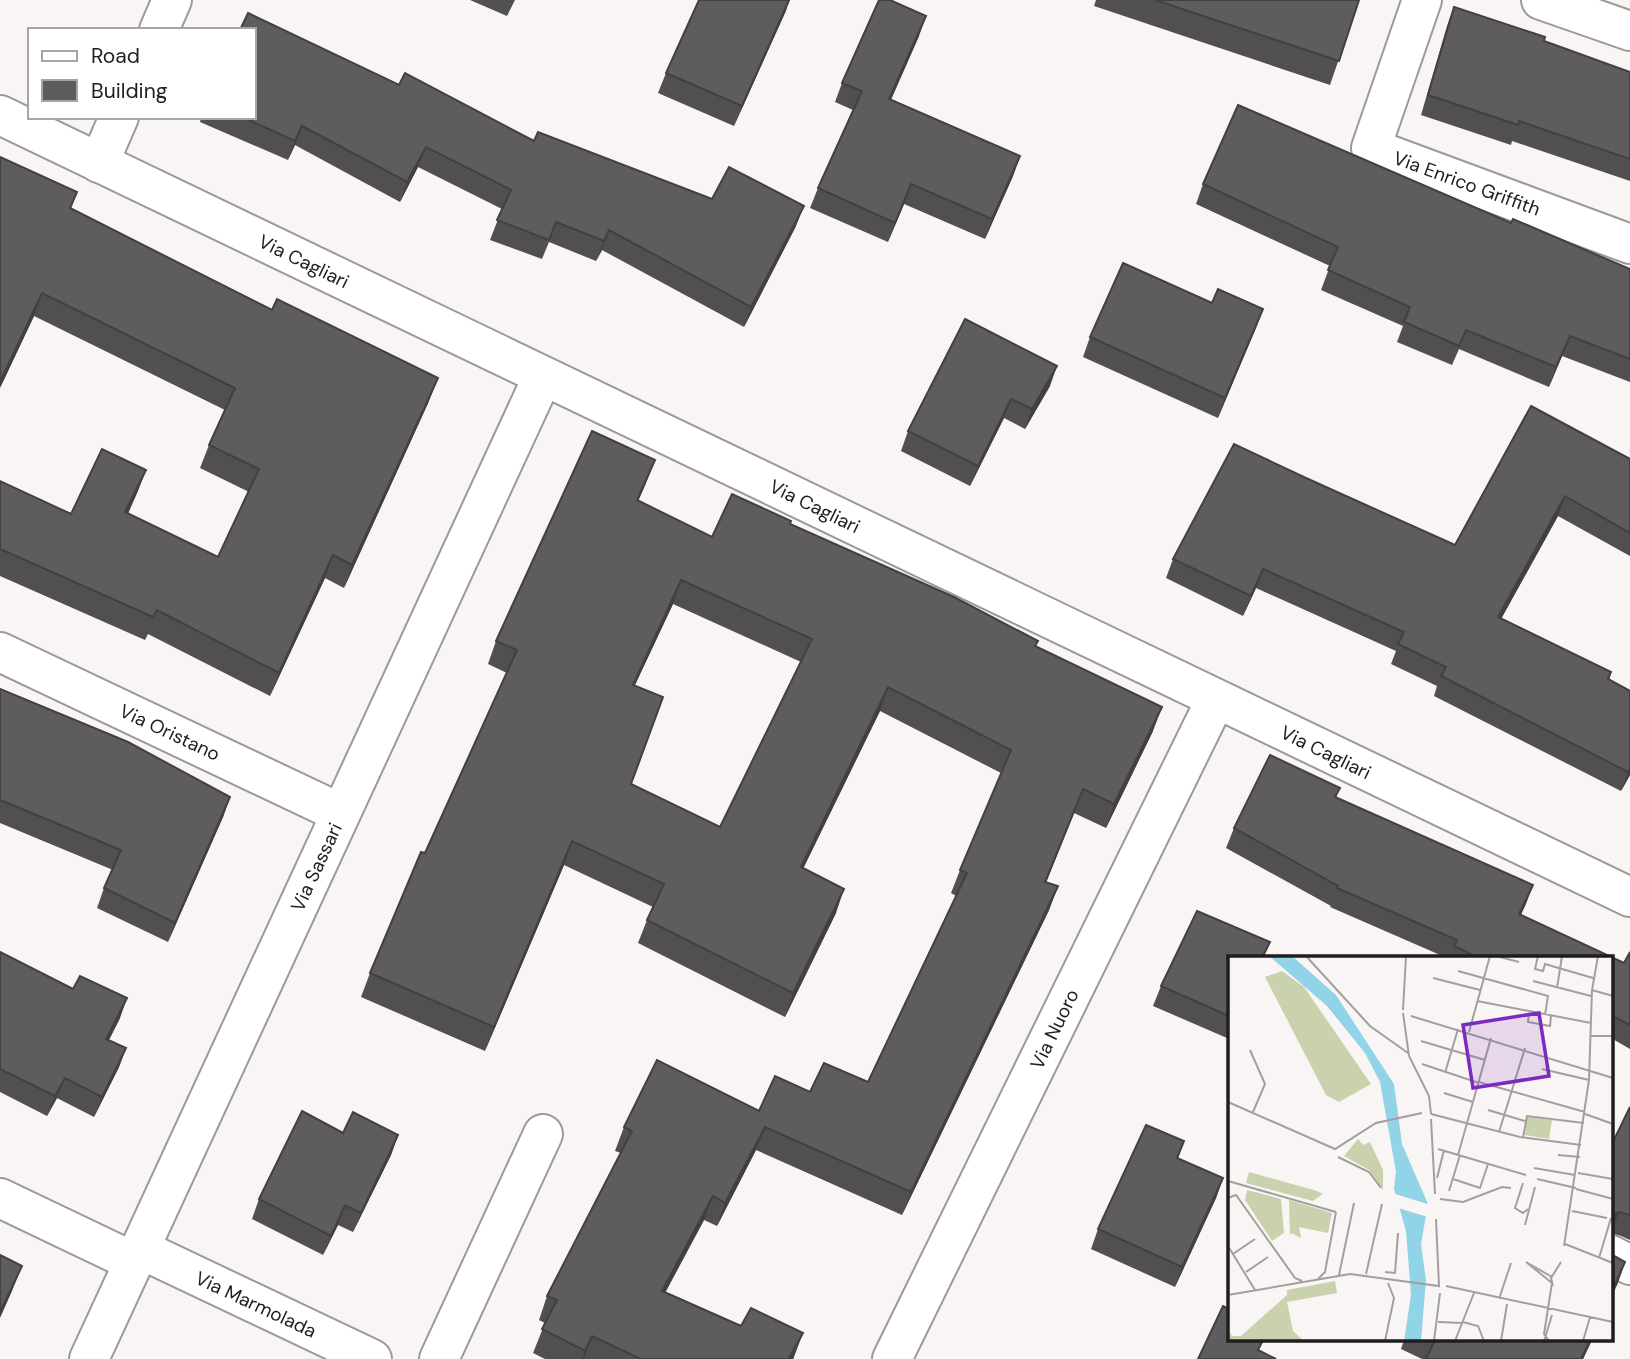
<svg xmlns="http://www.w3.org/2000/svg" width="1630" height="1359" viewBox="0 0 1630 1359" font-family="'DM Sans',sans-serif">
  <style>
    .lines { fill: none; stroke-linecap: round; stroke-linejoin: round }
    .minor-casing { stroke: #9c9997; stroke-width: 42 }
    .tertiary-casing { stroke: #9c9997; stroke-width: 42 }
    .minor { stroke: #fff; stroke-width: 38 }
    .tertiary { stroke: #fff; stroke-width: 38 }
    .wall { fill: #524f51; fill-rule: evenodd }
    .shaded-wall { fill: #424042 }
    .building { fill: #5f5c5e; stroke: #424042; stroke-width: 2; fill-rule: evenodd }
    .labels { text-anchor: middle; stroke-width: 7; stroke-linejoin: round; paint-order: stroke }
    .street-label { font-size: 19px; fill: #1f1e1d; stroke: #fff }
    .inset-road { fill: none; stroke: #a29f9e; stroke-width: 2 }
    .view { fill: #7b2cbf; fill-opacity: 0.15; stroke: #7b2cbf; stroke-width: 3.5 }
    .inset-edge { fill: none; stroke: #1f1e1d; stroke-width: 3.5 }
  </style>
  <rect width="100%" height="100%" fill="#f9f5f4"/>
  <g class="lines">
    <defs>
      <g id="minor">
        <path d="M1422 0 1371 148 1630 244"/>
        <path d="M1541 0 1630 31"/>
        <path d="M159 30 172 0"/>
        <path d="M99 163 119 117"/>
        <path d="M0 652 340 813"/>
        <path d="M0 1198 134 1262"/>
        <path d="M140 1249 372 1359"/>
        <path d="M1611 1255 1630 1265"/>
        <path d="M89 1359 543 376"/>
        <path d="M439 1359 543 1134"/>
        <path d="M892 1359 1216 699"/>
      </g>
      <path id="tertiary" d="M0 115 1630 897"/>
    </defs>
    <use href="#minor" class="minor-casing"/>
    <use href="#tertiary" class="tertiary-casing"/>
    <use href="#minor" class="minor"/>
    <use href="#tertiary" class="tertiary"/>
  </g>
  <g class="wall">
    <path d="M470 0H515L507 16Z"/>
    <path d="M699 0H790L734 126 658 93 666 73Z"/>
    <path d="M1096 0H1359L1330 85 1094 6Z"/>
    <path d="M1454 7 1544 41 1630 72V181L1512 141 1511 145 1421 115 1447 26Z"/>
    <path d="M919 36 891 100 1020 156 1013 176 985 239 904 204 888 242 810 208 818 188 853 110 835 102 842 83Z"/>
    <path d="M399 85 534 141 796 226 744 327 602 250 596 261 549 242 542 259 490 240 502 209 418 167 400 202 295 145 288 160 200 122 201 117H254Z"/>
    <path d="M1203 184 1511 223 1630 269V382L1562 356 1549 387 1459 349 1452 365 1397 342 1403 326 1321 290 1330 266 1196 204Z"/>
    <path d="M77 192 71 209 429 401 344 588 325 578 270 696 148 634 145 640 0 576V481L71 514 146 470 137 493 128 514 218 557 249 492 200 468 209 445 225 410 34 316 0 388Z"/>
    <path d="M1212 303 1263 309 1218 418 1083 357 1090 337Z"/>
    <path d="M1050 386 1025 429 1004 418 970 486 901 451 908 431Z"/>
    <path d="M1630 459V556L1558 516 1501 619 1611 672 1609 680 1630 691V775L1621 791 1434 696 1437 686 1391 664 1396 651 1256 588 1243 616 1166 578 1173 559 1306 478 1455 545Z"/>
    <path d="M646 483 638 501 712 537 790 525 1036 647 1153 731 1106 828 1074 813 1046 883 1058 886 1049 910 902 1215 756 1150 717 1226 704 1220 665 1293 794 1357 793 1359H545L533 1353 545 1323 539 1320 547 1296 621 1153 615 1151 624 1127 759 1111 810 1092 868 1082 956 896 951 893 960 870 1001 773 880 711 803 869 836 913 785 1017 638 943 647 920 653 907 564 865 485 1051 361 997 370 973 507 673 488 664 496 641ZM673 604 801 662 720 827 631 784 635 685Z"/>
    <path d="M0 689 230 797 223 817 168 942 97 908 104 888 113 870 0 823Z"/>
    <path d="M1340 788 1336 797 1533 885 1521 915 1624 963 1630 952V1049L1611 1038V958H1447L1330 907 1331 906 1226 848 1234 828Z"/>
    <path d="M0 952 120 1018 109 1040 126 1048 119 1067 94 1117 57 1098 47 1116 0 1092Z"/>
    <path d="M1229 958V1033L1227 1038 1153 1006 1161 986Z"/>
    <path d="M1630 1107V1240L1621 1236 1611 1233Z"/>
    <path d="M343 1133 398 1135 391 1155 353 1232 338 1225 323 1255 252 1219 259 1199Z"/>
    <path d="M1184 1141 1178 1158 1223 1178 1216 1198 1175 1287 1091 1249 1098 1229Z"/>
    <path d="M1404 1340H1592L1583 1359H1422L1401 1349Z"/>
  </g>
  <g class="shaded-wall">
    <path d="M789 0 786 11 734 126 742 106Z"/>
    <path d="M926 16 919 36 882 119 889 99Z"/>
    <path d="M302 126 295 145 288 160 295 141Z"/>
    <path d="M426 147 418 167 400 202 407 182Z"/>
    <path d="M1020 156 1013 176 985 239 992 219Z"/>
    <path d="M911 184 904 204 888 242 895 223Z"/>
    <path d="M804 206 796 226 744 327 751 307Z"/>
    <path d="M609 230 602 250 596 261 604 241Z"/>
    <path d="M42 293 34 316 0 388V382Z"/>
    <path d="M1263 309 1256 328 1218 418 1225 398Z"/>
    <path d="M1570 336 1562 356 1549 387 1556 367Z"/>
    <path d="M1057 366 1050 386 1025 429 1032 409Z"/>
    <path d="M438 378 429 401 344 588 352 565Z"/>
    <path d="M1011 399 1004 418 970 486 978 466Z"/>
    <path d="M655 460 646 483 628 524 637 500Z"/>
    <path d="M146 470 137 493 117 536 125 512Z"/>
    <path d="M1565 496 1558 516 1491 637 1498 617Z"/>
    <path d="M333 555 325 578 270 696 279 673Z"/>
    <path d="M1263 569 1256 588 1243 616 1251 596Z"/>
    <path d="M681 580 673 604 624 708 633 685Z"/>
    <path d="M888 687 880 711 792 891 801 867Z"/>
    <path d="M1162 707 1153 731 1106 828 1114 804Z"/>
    <path d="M1630 769V775L1621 791 1628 772Z"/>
    <path d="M1083 789 1074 813 1036 906 1045 882Z"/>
    <path d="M230 797 223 817 168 942 175 923Z"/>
    <path d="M572 841 564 865 485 1051 494 1027Z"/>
    <path d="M1533 885 1526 904 1512 933 1519 914Z"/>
    <path d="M1058 886 1049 910 902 1215 911 1192Z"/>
    <path d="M844 889 836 913 785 1017 793 993Z"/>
    <path d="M127 998 120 1018 99 1059 106 1039Z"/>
    <path d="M126 1048 119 1067 94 1117 102 1097Z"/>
    <path d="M65 1078 57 1098 47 1116 55 1096Z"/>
    <path d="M765 1127 756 1150 717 1226 725 1203Z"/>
    <path d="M398 1135 391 1155 353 1232 361 1213Z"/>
    <path d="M1223 1178 1216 1198 1175 1287 1182 1267Z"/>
    <path d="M713 1196 704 1220 653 1315 662 1291Z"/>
    <path d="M345 1205 338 1225 323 1255 331 1236Z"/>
    <path d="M1619 1212 1611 1233V1214Z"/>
    <path d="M1625 1262 1618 1283 1611 1298V1294Z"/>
    <path d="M22 1266 12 1291 0 1318V1312Z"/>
    <path d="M803 1333 794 1357 793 1359H789Z"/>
    <path d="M592 1336 584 1359H582L585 1351Z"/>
    <path d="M1590 1340H1592L1583 1359H1581Z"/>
  </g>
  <g class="building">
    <path d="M699 0H789L742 106 666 73Z"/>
    <path d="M879 0H890L926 16 889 99 1020 156 992 219 911 184 895 223 818 188 862 91 842 83Z"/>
    <path d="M1155 0H1359L1339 61Z"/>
    <path d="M1454 7 1545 37 1544 41 1630 72V159L1519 121 1518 125 1428 95Z"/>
    <path d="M248 13 399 85 405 73 534 141 538 132 712 199 729 167 804 206 751 307 609 230 604 241 556 222 549 240 497 220 511 190 426 147 407 182 302 126 295 141 242 117H254V30H240Z"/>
    <path d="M1238 105 1511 223 1513 219 1630 269V359L1570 336 1556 367 1466 330 1459 346 1404 322 1410 307 1328 270 1338 247 1203 184Z"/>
    <path d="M0 157 77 192 70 208 272 310 277 299 438 378 352 565 333 555 279 673 157 610 153 617 0 549V481L71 514 102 449 146 470 125 512 218 557 259 469 209 445 235 388 42 293 0 382Z"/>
    <path d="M1123 263 1212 303 1218 289 1263 309 1225 398 1090 337Z"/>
    <path d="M965 319 1057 366 1032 409 1011 399 978 466 908 431Z"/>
    <path d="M1531 406 1630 459V533L1565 496 1498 617 1611 672 1608 679 1630 691V769L1628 772 1441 676 1446 667 1398 644 1404 632 1263 569 1251 596 1173 559 1234 444 1306 478 1455 545Z"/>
    <path d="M592 431 655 460 637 500 712 537 732 494 791 521 790 524 954 597 1038 641 1035 646 1162 707 1114 804 1083 789 1045 882 1058 886 911 1192 765 1127 725 1203 713 1196 662 1291 741 1326 751 1308 803 1333 789 1358 792 1359H641L592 1336 585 1351 542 1329 557 1300 547 1296 632 1131 624 1127 657 1060 759 1111 775 1076 810 1092 824 1063 868 1082 967 873 960 870 1011 750 888 687 801 867 844 889 793 993 647 920 664 884 572 841 494 1027 370 973 421 852 425 853 517 650 496 641ZM681 580 812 639 720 827 631 784 663 697 633 685Z"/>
    <path d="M0 689 128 742 230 797 175 923 104 888 121 850 0 800Z"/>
    <path d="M1270 755 1340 788 1335 797 1533 885 1519 914 1624 963 1630 952V1025L1611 1015V958H1479L1454 946 1457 940 1337 888 1338 886 1234 828Z"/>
    <path d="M1197 911 1270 942 1262 958H1229V1016L1161 986Z"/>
    <path d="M0 952 73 989 80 976 127 998 106 1039 126 1048 102 1097 65 1078 55 1096 0 1069Z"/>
    <path d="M1630 1107V1215L1619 1212 1611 1214V1146Z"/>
    <path d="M302 1111 343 1133 353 1112 398 1135 361 1213 345 1205 331 1236 259 1199Z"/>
    <path d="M1146 1125 1184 1141 1177 1158 1223 1178 1182 1267 1098 1229Z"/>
    <path d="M1611 1254 1625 1262 1611 1294Z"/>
    <path d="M0 1255 22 1266 0 1312Z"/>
    <path d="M1223 1306 1229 1309V1340H1263L1258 1350 1276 1359H1198Z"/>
    <path d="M1434 1340H1590L1581 1359H1426L1435 1340Z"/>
  </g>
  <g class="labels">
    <g class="street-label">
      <text transform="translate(1467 183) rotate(20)" y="7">Via Enrico Griffith</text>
      <text transform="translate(304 261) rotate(26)" y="7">Via Cagliari</text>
      <text transform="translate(815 506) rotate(26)" y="7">Via Cagliari</text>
      <text transform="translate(170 732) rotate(25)" y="7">Via Oristano</text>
      <text transform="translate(1326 752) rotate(26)" y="7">Via Cagliari</text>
      <text transform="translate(316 867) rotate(-65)" y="7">Via Sassari</text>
      <text transform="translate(1054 1029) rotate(-64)" y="7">Via Nuoro</text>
      <text transform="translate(256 1304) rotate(25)" y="7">Via Marmolada</text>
    </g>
  </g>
  <g transform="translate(1228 956)">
    <rect width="385" height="385" fill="#f9f5f4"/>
    <path d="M54 15 76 31 143 128 111 146 98 139 37 21ZM299 161 324 164 321 183 297 179ZM130 183 135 189 142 186 155 214V234L141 214 116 200ZM21 216 89 235 95 238 85 245 18 227ZM19 234 53 243 56 277 44 285 17 244ZM61 244 104 257 100 277 71 271 73 282 63 277 62 281ZM107 325 109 337 59 346 65 375 76 385H0V372L4 380H13L59 339V334Z" fill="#cad1ad"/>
    <path d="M41 0H64L108 39 166 128 174 188 200 248 193 288 198 324 193 385H176L183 339 178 275 166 233 168 216 152 126 137 97 99 50Z" fill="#91d3e7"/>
    <path d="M164 237 203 249V262L167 251Z" fill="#f9f5f4"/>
    <path class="inset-road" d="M78 0 142 70 180 97M268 0 291 6M310 0 307 13 315 15 317 8 365 22M230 15 320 40 317 59M205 22 252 34M305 25 363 40M329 32 334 0M364 34 385 40M249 45 363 67M175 54 178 0M175 57 181 100 201 140 203 158M301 57 300 66 322 70 323 60M183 60 385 122M241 76 262 0M363 80H385M193 85 257 104M22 94 37 128 25 156M194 108 251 127M314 113 361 124M217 117 230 73M251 126 357 156M216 137 245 146M0 146 107 193 148 167 194 157M260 154 297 165M203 158 292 181 353 189M357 158 385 168M203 163 207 238M271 176 297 92M295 182 299 160 356 167M210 193 298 219M230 199 263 82M330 199 352 201M110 201 141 216 153 232M306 212 347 219M350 217 385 223M209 222 216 194M225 223 252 232 260 208M309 223 348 232M0 225 108 256M295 227 287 252 295 257 300 253M348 233 385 243M221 235 232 199M0 242 8 239 67 322 74 325M212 243 235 246 274 231 283 232M344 255 379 262M297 269 307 231M337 288 385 307M0 290 27 334M336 290 361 124 364 34 370 0M5 298 27 283M371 302 383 262M18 316 40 301M157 316 167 317 170 277M138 318 154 248M111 319 126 247M90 323 97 316 108 256M324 327 298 306 324 321M218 330 385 366M325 330 323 322 333 306M0 339 122 318 211 330 208 263M271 343 283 307M210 366 235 367M235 366 250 370 256 385M157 385 166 342 160 327M206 385 212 337M227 385 246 337M273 385 279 348M316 385 324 359M321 385 316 378 324 327M355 385 362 361"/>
    <path class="view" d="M311 57 321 120 245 132 235 69Z"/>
    <rect width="385" height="385" class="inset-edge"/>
  </g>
  <rect x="28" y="28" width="228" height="91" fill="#ffffff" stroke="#a5a5a5" stroke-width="2"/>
  <rect x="42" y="51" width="35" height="10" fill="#ffffff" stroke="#a5a5a5" stroke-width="2"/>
  <text x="91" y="63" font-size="21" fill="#1f1e1d">Road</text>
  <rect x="42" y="80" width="35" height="21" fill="#5f5c5e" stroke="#a5a5a5" stroke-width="2"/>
  <text x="91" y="98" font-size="21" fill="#1f1e1d">Building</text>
</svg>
